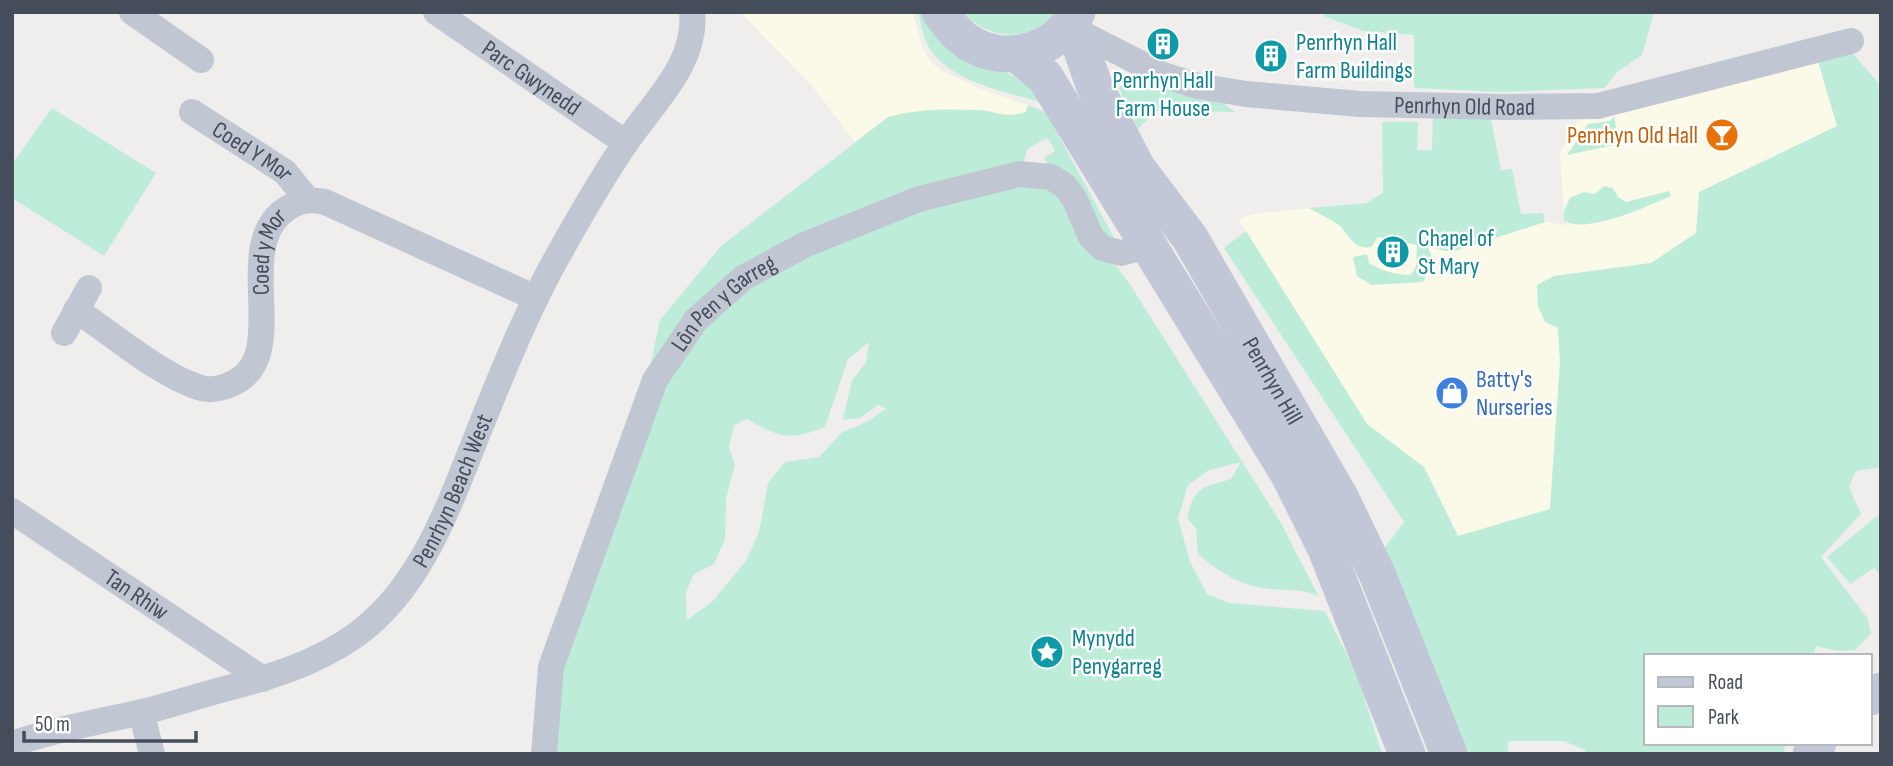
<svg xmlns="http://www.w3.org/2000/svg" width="1893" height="766" viewBox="0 0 1893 766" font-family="'Sofia Sans Condensed',sans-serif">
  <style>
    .commercial { fill: #fbf9e7 }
    .green { fill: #bdedd8; fill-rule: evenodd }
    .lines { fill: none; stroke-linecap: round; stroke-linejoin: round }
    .street { stroke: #c1c7d2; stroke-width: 26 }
    .secondary { stroke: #c1c7d6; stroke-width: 37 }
    .labels { text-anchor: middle; stroke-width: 5; stroke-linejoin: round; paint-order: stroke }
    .culture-label { font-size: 24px; fill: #0d838f; stroke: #fff; text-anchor: start }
    .street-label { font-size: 24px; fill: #464d5a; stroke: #fff }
    .food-label { font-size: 24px; fill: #c56008; stroke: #fff; text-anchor: end }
    .shop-label { font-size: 24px; fill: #366cbe; stroke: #fff; text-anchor: start }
  </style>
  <rect width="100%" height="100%" fill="#f0eeed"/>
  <g class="commercial">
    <path d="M740 12H912L922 46 930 61 941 70 978 88 1028 105 1026 112 1010 118 982 110 888 117 855 142 814 88Z"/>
    <path d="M1817 58 1837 126 1747 171 1696 233 1651 263 1554 276 1560 362 1550 509 1458 536 1424 467 1367 424 1238 219 1258 213 1366 203 1377 237 1451 252 1545 222 1568 225 1564 220 1560 153 1581 115Z"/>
  </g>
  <g class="green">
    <path d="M918 12H925L993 66 1029 84 1041 102C1006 92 951 82 930 49 923 38 921 24 918 12Z"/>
    <path d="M962 12H1057C1029 42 991 42 962 12Z"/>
    <path d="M1326 12H1654L1642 55 1616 73 1605 88 1498 92 1414 88V35L1363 31 1324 16Z"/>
    <path d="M1848 48 1881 86V467L1856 471 1849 487 1861 514 1821 557 1868 619 1871 634 1855 650 1838 651 1816 646 1813 656H1646V743H1785L1784 754H1585V750L1564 741H1508V754H1459L1380 554 1404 522 1224 248 1246 231 1367 424 1424 467 1458 536 1550 509 1560 362 1558 328 1545 322 1538 306 1537 285 1554 276 1651 263 1696 233 1699 192 1837 126 1817 58Z"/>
    <path d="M1141 75 1217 98 1235 112 1156 111 1138 129 1119 88 1129 76Z"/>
    <path d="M1028 105 1045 112 1053 125 1118 245 1115 247 1051 172 1044 158 1055 151 1047 138 1027 149 1023 165 751 264 646 385 660 320 721 246 888 117C918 109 946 109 977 110 998 111 1004 119 1026 112Z"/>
    <path d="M52 108 156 173 104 256 12 198V159L15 160Z"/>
    <path d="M1433 114 1491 119 1501 170 1512 169 1521 214 1543 213 1545 222 1451 252 1428 247 1433 259 1423 282 1371 285 1357 276 1353 257 1367 254 1369 263C1382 271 1395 275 1411 275L1416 266 1417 245 1378 237 1371 247C1353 250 1350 236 1340 226 1331 219 1319 214 1309 208L1366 203 1383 193 1382 122H1418L1417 150H1432Z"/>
    <path d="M1614 116 1619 144 1567 155 1588 124 1610 121Z"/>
    <path d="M1014 182 1054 188 1097 258 1116 266 1129 283 1281 523 1319 597C1305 588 1288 591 1271 589 1241 586 1220 573 1198 554L1196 529 1187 518C1194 486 1202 488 1231 479L1241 462 1209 470 1188 485 1178 518 1190 562 1207 594 1229 603 1325 611 1357 675 1382 754H550L554 685 646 423 686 345 740 288 864 230ZM869 342 866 363 852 380 843 420 860 418 878 405 886 409 866 422 841 433 819 457 785 462 768 483 759 532 746 561 712 602 687 620 686 593 693 575 714 564 725 540 726 499 735 465 729 447 734 425 747 419C780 438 790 441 825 427L848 359Z"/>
    <path d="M1604 186 1613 188 1618 197 1626 202 1669 191 1671 196C1650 205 1584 236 1564 220V211L1570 198 1584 192 1595 194Z"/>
    <path d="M1881 513V576L1874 568 1850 584 1827 557Z"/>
  </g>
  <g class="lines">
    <g class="street">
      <path d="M132 12 201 60"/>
      <path id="s1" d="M436 12 626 143"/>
      <path id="s2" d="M1077 31 1163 75 1198 86 1246 94 1360 104 1506 107 1598 106 1851 41"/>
      <path id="s3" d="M192 112 285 172 307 199"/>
      <path id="s4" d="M76 310C111 333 160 375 198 387 208 391 219 389 229 385 294 361 233 254 281 213 296 201 306 198 325 202L536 298"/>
      <path d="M64 333 89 288"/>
      <path id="s5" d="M12 511 263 679"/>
      <path d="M141 712 152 754"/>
      <path id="s6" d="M12 744C53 730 96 722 138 713 165 707 191 698 217 691 267 678 314 665 356 635 422 587 449 505 478 433 500 378 522 323 550 270 573 228 598 184 625 144 651 105 698 63 692 12"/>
      <path id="s7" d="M544 754 551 667 655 380 696 320 743 278 804 245 919 199 1019 174 1051 177 1065 186 1075 200 1091 237 1102 248 1121 253 1147 246"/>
    </g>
    <g class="secondary">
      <path d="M940 12C950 26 959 38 975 46 1012 65 1059 48 1077 12"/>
      <path id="s8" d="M1072 22 1094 85 1137 168 1190 238 1340 497 1378 576 1449 754"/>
      <path d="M1017 54 1045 77 1288 473 1326 549 1407 754"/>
      <path d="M1870 697 1881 691"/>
      <path d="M1811 754 1818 743"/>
    </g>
  </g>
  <defs>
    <symbol id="building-disc" viewBox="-11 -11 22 22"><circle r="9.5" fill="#0f9aa8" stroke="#fff"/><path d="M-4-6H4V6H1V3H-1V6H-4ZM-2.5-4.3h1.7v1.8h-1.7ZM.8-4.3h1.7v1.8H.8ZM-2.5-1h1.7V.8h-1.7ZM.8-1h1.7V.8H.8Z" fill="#fff"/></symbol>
    <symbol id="bar-disc" viewBox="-11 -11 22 22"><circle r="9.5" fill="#e8710a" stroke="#fff"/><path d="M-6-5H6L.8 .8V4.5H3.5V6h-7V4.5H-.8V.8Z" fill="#fff"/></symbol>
    <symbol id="shop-disc" viewBox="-11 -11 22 22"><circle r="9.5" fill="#3f7fe0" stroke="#fff"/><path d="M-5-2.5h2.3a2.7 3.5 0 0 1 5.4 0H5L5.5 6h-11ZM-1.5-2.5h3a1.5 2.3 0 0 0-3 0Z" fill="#fff"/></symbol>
    <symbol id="sight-disc" viewBox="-11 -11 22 22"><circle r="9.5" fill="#0f9aa8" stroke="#fff"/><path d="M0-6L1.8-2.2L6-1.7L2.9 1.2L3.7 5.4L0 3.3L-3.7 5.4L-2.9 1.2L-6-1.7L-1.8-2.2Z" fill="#fff"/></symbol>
  </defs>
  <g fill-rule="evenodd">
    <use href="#building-disc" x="1144" y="25" width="38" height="38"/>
    <use href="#building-disc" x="1252" y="37" width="38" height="38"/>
    <use href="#bar-disc" x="1703" y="116" width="38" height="38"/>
    <use href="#building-disc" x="1374" y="233" width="38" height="38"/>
    <use href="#shop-disc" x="1433" y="374" width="38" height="38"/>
    <use href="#sight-disc" x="1028" y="633" width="38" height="38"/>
  </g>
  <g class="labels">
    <g class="culture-label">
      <text x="1296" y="50">Penrhyn Hall<tspan x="1296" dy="28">Farm Buildings</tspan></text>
      <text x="1163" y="88" text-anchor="middle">Penrhyn Hall<tspan x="1163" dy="28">Farm House</tspan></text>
      <text x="1418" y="246">Chapel of<tspan x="1418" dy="28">St Mary</tspan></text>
      <text x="1072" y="646">Mynydd<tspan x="1072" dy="28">Penygarreg</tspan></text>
    </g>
    <g class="street-label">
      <text dy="8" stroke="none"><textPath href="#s1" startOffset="116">Parc Gwynedd</textPath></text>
      <text dy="8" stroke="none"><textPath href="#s2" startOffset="401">Penrhyn Old Road</textPath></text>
      <text dy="8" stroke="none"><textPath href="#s3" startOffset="72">Coed Y Mor</textPath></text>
      <text dy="8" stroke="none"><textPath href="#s4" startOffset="324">Coed y Mor</textPath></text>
      <text dy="8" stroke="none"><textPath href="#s7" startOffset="497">Lôn Pen y Garreg</textPath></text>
      <text dy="8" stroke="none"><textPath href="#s8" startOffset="413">Penrhyn Hill</textPath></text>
      <text dy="8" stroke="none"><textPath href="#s6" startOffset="539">Penrhyn Beach West</textPath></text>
      <text dy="8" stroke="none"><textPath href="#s5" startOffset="150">Tan Rhiw</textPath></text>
    </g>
    <g class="food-label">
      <text x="1698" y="143">Penrhyn Old Hall</text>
    </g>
    <g class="shop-label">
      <text x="1476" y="387">Batty's<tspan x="1476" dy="28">Nurseries</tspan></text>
    </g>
  </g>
  <rect width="1893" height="766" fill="none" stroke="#464d5a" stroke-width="28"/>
  <rect x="1644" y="654" width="228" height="91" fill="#ffffff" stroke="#b5b8bd" stroke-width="2"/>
  <rect x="1658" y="677" width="35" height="10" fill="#c1c7d6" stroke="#b5b8bd" stroke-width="2"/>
  <text x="1708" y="689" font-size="21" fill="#464d5a">Road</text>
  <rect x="1658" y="706" width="35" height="21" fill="#bdedd8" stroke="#b5b8bd" stroke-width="2"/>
  <text x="1708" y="724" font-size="21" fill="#464d5a">Park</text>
  <path d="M24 731v10h172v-10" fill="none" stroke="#464d5a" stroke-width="3.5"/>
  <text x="35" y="731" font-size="21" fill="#464d5a" stroke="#ffffff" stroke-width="5" paint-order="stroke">50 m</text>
</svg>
